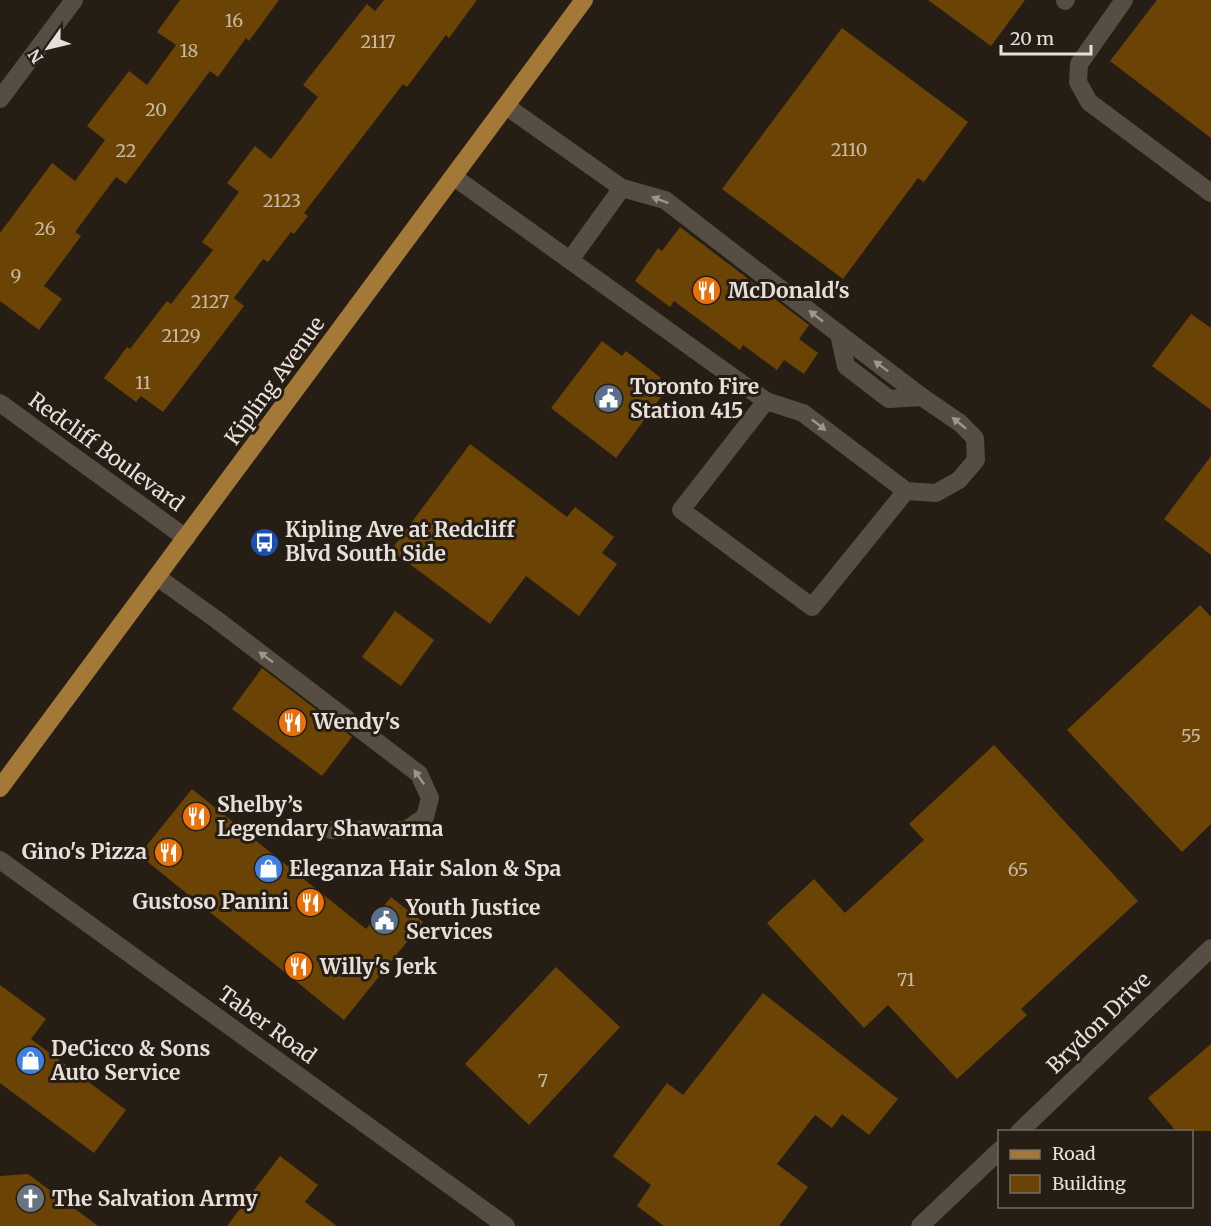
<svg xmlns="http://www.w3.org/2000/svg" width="1211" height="1226" viewBox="0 0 1211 1226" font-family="Merriweather,serif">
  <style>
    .building { fill: #6b4304 }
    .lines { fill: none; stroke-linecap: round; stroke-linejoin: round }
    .minor { stroke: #564d43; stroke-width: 18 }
    .major { stroke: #a47836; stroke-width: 18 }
    .oneway { fill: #9e968e }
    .labels { text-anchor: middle; stroke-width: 6; stroke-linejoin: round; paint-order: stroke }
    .number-label { font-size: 18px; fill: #c7b9a4 }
    .poi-label { font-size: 21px; font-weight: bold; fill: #e6e0da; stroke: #261e15; text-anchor: start }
    .street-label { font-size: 21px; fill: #e6e0da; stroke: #261e15 }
  </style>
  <rect width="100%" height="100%" fill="#261e15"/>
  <g class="building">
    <path d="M180 0H279L249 41 246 38 218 77 210 71 126 184 116 177 75 232 81 236 44 286 62 299 39 330 0 301V233L52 163 75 181 105 140 87 126 129 71 147 85 176 45 157 32Z"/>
    <path d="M384 0H477L449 38 446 35 407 87 403 84 304 213 308 216 294 234 291 232 268 262 263 259 234 298 244 306 163 412 141 396 136 402 104 378 127 347 130 349 167 301 171 304 213 250 202 242 239 192 227 183 255 146 271 159 318 97 303 85 367 4 375 11Z"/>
    <path d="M928 0H1025L991 46Z"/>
    <path d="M1157 0H1211V138L1110 61Z"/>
    <path d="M842 28 968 122 924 182 918 178 843 279 722 189Z"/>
    <path d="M680 227 809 325 799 339 818 353 804 374 784 360 777 370 743 345 740 350 674 301 670 307 635 281 658 248 662 251Z"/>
    <path d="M1191 314 1211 328V410L1152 366Z"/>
    <path d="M602 341 622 356 626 351 661 378 658 383 667 389 616 458 551 408Z"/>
    <path d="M470 444 567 517 575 507 614 537 602 553 617 564 579 616 526 576 490 624 391 550Z"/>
    <path d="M1211 456V555L1164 519Z"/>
    <path d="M1200 605 1211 617V824L1182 852 1067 730Z"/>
    <path d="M395 611 434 640 401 686 362 657Z"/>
    <path d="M262 668 352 737 322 776 232 709Z"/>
    <path d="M994 745 1138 901 1021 1009 1027 1015 957 1079 888 1005 864 1028 767 923 814 879 845 913 924 840 909 824Z"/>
    <path d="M192 789 366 929 391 897 423 922 344 1020 139 855Z"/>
    <path d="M556 967 620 1027 529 1125 465 1064Z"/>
    <path d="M0 985 46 1019 31 1039 126 1110 94 1153 0 1083Z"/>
    <path d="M763 993 898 1099 869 1135 842 1114 832 1128 815 1115 777 1164 808 1187 779 1226H664L637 1206 651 1185 613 1156 667 1083 683 1095Z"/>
    <path d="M1211 1044V1131H1176L1148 1098Z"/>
    <path d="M280 1156 318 1185 305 1202 337 1226H227Z"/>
    <path d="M28 1174 98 1226H0V1176Z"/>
  </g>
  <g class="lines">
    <g class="minor">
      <path d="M1124 0 1079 64 1078 82 1089 102 1211 193"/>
      <path d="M1065 1 1066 0"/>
      <path d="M0 99 74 0"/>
      <path d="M454 177 766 401 803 413 906 491 936 493 959 480 976 460 975 438 960 423 922 397 889 399 846 366 839 334 665 200 622 188 506 106"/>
      <path d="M570 260 622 188"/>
      <path d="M839 334 922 397"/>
      <path d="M766 401 681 510 812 607 906 491"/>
      <path d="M0 403 186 538"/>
      <path d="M157 577 217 620 419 774 430 798 425 817 406 830H331"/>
      <path d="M0 860 506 1226"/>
      <path d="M1019 1132 1211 948"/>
      <path d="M920 1226 1000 1150"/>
    </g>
    <path class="major" d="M0 788 584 0"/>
  </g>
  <defs><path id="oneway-solid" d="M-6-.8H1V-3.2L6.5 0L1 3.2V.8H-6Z" transform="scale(1.5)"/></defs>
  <g class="oneway">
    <use href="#oneway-solid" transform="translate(660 200) rotate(-159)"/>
    <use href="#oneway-solid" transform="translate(816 316) rotate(-142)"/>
    <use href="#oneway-solid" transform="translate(881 366) rotate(-143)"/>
    <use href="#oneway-solid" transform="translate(959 423) rotate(-141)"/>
    <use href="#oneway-solid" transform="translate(819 425) rotate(38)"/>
    <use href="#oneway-solid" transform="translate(266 657) rotate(-143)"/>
    <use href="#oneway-solid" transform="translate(419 777) rotate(-125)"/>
  </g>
  <defs>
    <symbol id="restaurant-disc" viewBox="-11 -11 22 22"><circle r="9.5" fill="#e8710a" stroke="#261e15"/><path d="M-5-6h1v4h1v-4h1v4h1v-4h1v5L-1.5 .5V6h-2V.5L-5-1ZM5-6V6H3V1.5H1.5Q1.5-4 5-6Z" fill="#fff"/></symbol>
    <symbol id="civic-disc" viewBox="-11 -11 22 22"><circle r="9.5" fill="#5c6f8a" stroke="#261e15"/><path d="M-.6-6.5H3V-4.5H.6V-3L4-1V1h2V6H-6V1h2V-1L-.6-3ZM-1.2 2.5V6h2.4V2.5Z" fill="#fff"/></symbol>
    <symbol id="bus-disc" viewBox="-11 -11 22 22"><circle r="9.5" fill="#1a4fb4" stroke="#261e15"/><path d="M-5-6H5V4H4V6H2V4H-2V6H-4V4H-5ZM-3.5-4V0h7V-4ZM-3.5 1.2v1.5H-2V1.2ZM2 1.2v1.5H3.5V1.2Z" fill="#fff"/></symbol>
    <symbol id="shop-disc" viewBox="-11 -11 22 22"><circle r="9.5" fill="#3f7fe0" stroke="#261e15"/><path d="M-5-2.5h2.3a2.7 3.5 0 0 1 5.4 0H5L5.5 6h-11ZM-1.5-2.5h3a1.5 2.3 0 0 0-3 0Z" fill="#fff"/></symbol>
    <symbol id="church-disc" viewBox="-11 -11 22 22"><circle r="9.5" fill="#6b7280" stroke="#261e15"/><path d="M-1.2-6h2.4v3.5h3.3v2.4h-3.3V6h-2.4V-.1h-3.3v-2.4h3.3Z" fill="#fff"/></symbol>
  </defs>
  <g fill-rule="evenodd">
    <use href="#restaurant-disc" x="690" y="274" width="33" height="33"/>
    <use href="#civic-disc" x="592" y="382" width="33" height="33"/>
    <use href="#bus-disc" x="248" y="526" width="33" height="33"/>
    <use href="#restaurant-disc" x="276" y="706" width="33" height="33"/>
    <use href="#restaurant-disc" x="180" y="800" width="33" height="33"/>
    <use href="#restaurant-disc" x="152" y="836" width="33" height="33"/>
    <use href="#shop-disc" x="252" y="852" width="33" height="33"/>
    <use href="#restaurant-disc" x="294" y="886" width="33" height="33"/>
    <use href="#civic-disc" x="368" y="904" width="33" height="33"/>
    <use href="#restaurant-disc" x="282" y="950" width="33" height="33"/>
    <use href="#shop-disc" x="14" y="1044" width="33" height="33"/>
    <use href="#church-disc" x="14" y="1182" width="33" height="33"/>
  </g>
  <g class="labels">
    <g class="number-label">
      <text x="234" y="27">16</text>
      <text x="378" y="48">2117</text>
      <text x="189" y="57">18</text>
      <text x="156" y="116">20</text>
      <text x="849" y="156">2110</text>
      <text x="126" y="157">22</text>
      <text x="282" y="207">2123</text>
      <text x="45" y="235">26</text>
      <text x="16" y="282">9</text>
      <text x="210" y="308">2127</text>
      <text x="181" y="342">2129</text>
      <text x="143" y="389">11</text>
      <text x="1191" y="742">55</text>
      <text x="1018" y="876">65</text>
      <text x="906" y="986">71</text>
      <text x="543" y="1087">7</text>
    </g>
    <g class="poi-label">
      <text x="728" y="298">McDonald's</text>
      <text x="630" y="394">Toronto Fire<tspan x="630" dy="24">Station 415</tspan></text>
      <text x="285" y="537">Kipling Ave at Redcliff<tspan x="285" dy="24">Blvd South Side</tspan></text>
      <text x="313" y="729">Wendy's</text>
      <text x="217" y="812">Shelby’s<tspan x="217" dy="24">Legendary Shawarma</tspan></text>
      <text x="147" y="859" text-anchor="end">Gino's Pizza</text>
      <text x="289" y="876">Eleganza Hair Salon &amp; Spa</text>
      <text x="289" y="909" text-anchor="end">Gustoso Panini</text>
      <text x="406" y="915">Youth Justice<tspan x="406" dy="24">Services</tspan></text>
      <text x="320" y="974">Willy's Jerk</text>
      <text x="51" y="1056">DeCicco &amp; Sons<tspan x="51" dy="24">Auto Service</tspan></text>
      <text x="52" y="1206">The Salvation Army</text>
    </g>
    <g class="street-label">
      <text transform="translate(275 381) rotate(-54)" y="7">Kipling Avenue</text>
      <text transform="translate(106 452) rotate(36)" y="7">Redcliff Boulevard</text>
      <text transform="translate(1099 1023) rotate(-44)" y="7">Brydon Drive</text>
      <text transform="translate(267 1025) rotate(36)" y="7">Taber Road</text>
    </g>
  </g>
  <rect x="998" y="1130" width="195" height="78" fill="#261e15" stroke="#736c64" stroke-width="1.5"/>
  <rect x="1010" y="1150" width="30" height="9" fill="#a47836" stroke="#736c64" stroke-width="1.5"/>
  <text x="1052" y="1160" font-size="18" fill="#e6e0da">Road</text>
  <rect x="1010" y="1175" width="30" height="18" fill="#6b4304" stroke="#736c64" stroke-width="1.5"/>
  <text x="1052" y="1190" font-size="18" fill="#e6e0da">Building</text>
  <g transform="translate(48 48) rotate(236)" stroke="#261e15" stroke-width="4.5" paint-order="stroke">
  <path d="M0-4.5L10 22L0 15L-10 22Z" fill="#e6e0da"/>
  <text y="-9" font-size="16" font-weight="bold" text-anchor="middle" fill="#e6e0da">N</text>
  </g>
  <path d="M1001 45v9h90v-9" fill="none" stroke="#e6e0da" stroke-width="3"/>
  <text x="1010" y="45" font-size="18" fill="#e6e0da" stroke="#261e15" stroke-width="4.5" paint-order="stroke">20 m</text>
</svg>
